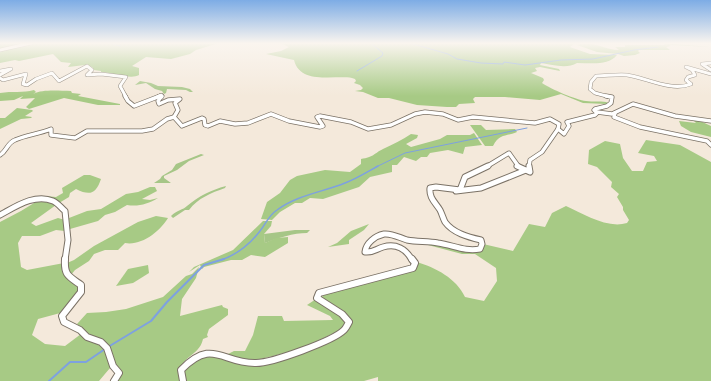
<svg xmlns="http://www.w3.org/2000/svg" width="711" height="381" viewBox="0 0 711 381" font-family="'Public Sans',sans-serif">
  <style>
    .green { fill: #a6c687 }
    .forest { fill: #a7ca85 }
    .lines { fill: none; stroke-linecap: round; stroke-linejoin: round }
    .stream-far2 { stroke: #7ea1e0; stroke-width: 1 }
    .stream-far1 { stroke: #7ea1e0; stroke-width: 1.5 }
    .stream { stroke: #7ea1e0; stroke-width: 2 }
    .minor-far3-casing { stroke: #7b7266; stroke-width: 4 }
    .minor-far2-casing { stroke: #7b7266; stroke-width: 5 }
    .minor-far1-casing { stroke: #7b7266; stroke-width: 7 }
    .minor-casing { stroke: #7b7266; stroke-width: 8 }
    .minor-far3 { stroke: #fff; stroke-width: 3 }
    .minor-far2 { stroke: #fff; stroke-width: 3.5 }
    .minor-far1 { stroke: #fff; stroke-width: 5 }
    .minor { stroke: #fff; stroke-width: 6 }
  </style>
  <rect width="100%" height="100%" fill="#f4e9db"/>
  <g class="green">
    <path d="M140 81 151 83 158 86 182 87 190 89 193 92H190L186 90 167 89 166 93 164 94 162 91 155 89 146 83 135 85Z"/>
    <path d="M201 154 204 155 189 161 177 170 164 176V178L171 183H154L160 179 162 176 172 170 176 164Z"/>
    <path d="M226 186 225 188C211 193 198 198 189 210H185L173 218 171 216C177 210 183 210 187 206 199 196 211 190 226 186Z"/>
    <path d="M295 230H310L307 233C294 233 277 238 265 243L264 234Z"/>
  </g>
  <g class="forest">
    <path d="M0 43H219L196 50 190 54 171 59 146 57 132 66 139 68V75C130 80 112 72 101 72V71L94 70 92 67 85 65 68 67 71 63 61 62 53 54 19 61 15 60 0 63Z"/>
    <path d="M280 43H611H575L570 47 590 54 617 55C608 66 592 63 577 63 567 69 553 65 541 63L540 65 559 69 560 71 540 67 535 68 537 71 531 73 543 78 544 80 542 83C551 89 576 100 586 101 593 102 599 101 606 102L608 103 607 104 583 103 561 94 540 100 505 97H475L473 99 475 103 459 104 456 107H447L417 105 389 98H378L363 92 355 91 361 90 363 88 360 85 354 83 356 81 355 79 352 78C335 75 300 85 294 60L266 54 281 51 289 47Z"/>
    <path d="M663 43 711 47 670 45H669L671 46 666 47 670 50H639L638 51 640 53 635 55 624 56 618 54 597 52 577 45C592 40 605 50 619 50L615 47H625V45H665Z"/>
    <path d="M34 90 36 92 33 94C43 89 59 91 71 91L72 93 81 94 78 96 120 104V105H98L64 98 29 109 26 107 35 98 20 99 23 96 14 100 0 101V93C12 91 23 93 34 90Z"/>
    <path d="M17 108 32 110 33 111 25 116 32 117 31 118 21 119 0 129V118H5Z"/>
    <path d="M692 119 698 120 711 126V137L691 132 681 126 679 121 696 123Z"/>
    <path d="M470 125H481L486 130 515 129 517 132C506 137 500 133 493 146H485Z"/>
    <path d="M474 133 482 145 465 147 463 154 448 150 430 153 427 157H421L416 161 404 157 397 165H392V172L370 177 359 187 323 199 310 198 302 203H295L280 212 272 220 261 219 267 202 280 193 290 180 297 176 325 170 350 172 361 164V159C374 157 373 154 383 149 393 144 402 140 411 134L418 135 417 138 406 144 411 147 440 139 447 135H470Z"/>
    <path d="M646 140 680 145 711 162V381H378V377L364 381H186L184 375 185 368 192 360 212 354 245 363 303 352 352 322C348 311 333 305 324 299L322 296 324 294 415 269 417 262C436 268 456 278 465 297L484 301 497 281 496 268 475 254H462L428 245 429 243 472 251 483 244 513 251 529 224 545 227 552 213 566 206C584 214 607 229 627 223L629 220 623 210V207L617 197 619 194 611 187 612 182 597 167 588 164 589 150 605 141 620 144 623 158 632 171H643L647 162 657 161 654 156 638 153Z"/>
    <path d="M84 175H90L101 179C96 194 90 196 76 189L70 193 69 197 59 203 41 198 45 196 56 197 63 193 62 188Z"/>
    <path d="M150 187H155L157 191 142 199 150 200 158 198C148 204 138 207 127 205L115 212 105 215 98 221 70 229 69 218 87 211 101 209 126 194 138 192Z"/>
    <path d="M39 200 56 205 31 223 36 226 58 218 65 220V231L56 230 40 236H22L18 243 21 267 27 270 64 263 66 278 79 288 80 291 64 312 38 319 32 335 45 344 65 346 81 334C102 345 104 344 110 368L99 381H0V222L21 211Z"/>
    <path d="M156 216 168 218C160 231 142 246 125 243L118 250H105L94 254 89 261 75 270 70 276 67 263 74 260 94 246 138 222Z"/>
    <path d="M263 221H272L271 226 264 234 265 243 276 238 288 237V243L265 257 251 255 242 260H231L204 267 202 269 200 265 189 272 194 267 233 250Z"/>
    <path d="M369 224 364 230 349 240V244L328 247 337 243 351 231Z"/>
    <path d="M148 265 149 273 133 283 116 286 128 269Z"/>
    <path d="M199 267 196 278 182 299 180 316 222 305 223 307 228 309V315L209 329 207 335 208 337 203 339C199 358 178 354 179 381H116L114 363 107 343 89 334 77 324 87 313 106 312 126 309 163 297 186 276 192 274Z"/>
    <path d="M316 299C325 306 343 313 345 325L342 329 301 349 256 360 239 358 228 354 234 351H245L253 335 258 316H282L284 321 333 320 330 316 307 305Z"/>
  </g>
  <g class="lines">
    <g class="stream-far2">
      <path d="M110 43 120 46"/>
      <path d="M410 43 448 54 457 59 481 63 503 64 504 62 525 65 561 60 593 59 634 50 658 47"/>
      <path d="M357 71 382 56 383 53 372 44 373 43"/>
      <path d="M376 167 405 153 527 128"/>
    </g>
    <path class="stream-far1" d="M221 260C236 255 250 244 260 231 266 224 268 216 277 210 297 195 323 192 345 183 356 179 367 172 378 166"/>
    <g class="stream">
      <path d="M108 347 151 321 167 302 204 265 224 259"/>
      <path d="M49 381 70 362H86L105 349"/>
    </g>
    <defs>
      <g id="minor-far3">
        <path d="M0 50 31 43"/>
        <path d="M711 63 702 64 711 70"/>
        <path d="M0 71 11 69 0 75"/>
        <path d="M0 78 3 80 26 74 23 84 27 85 36 79 52 73 59 81 87 66 92 70 87 75 101 74 126 77 120 86 126 97"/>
        <path d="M157 97 161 95 162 97"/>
        <path d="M610 97 595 93 590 89 591 82 596 76C606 76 617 74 627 75 647 78 671 92 691 84L686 80 688 77 695 75 692 70 686 67 711 74"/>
      </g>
      <g id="minor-far2">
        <path d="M125 96 128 101 134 106 160 96"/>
        <path d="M162 96 158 101 159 104 168 100 180 99 175 103 178 110 174 117"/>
        <path d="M597 112 612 114 633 104 675 116 711 121"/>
        <path d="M615 113 614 117 640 127 707 141 711 145"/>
        <path d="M0 155C7 151 7 143 15 140 26 135 39 134 51 129V135L75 138 87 131H142L153 129 167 119 174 117 182 126 202 118 204 119 205 125 208 126 220 121 235 124 248 123 271 114 289 121 320 127 323 126 317 117 320 116 351 122 368 129 391 125 415 114 425 112 443 114 458 120 473 117 535 123 550 119 559 124 558 129 564 134 569 126 567 122 595 115 597 113 594 110 595 109 607 106 611 103 612 97 606 96"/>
        <path d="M486 167 509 153 519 167"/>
        <path d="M529 167 530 160 542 152 558 129"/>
      </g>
      <g id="minor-far1">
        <path d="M517 166 530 172 529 166"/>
        <path d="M456 191 481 188 526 170"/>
        <path d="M0 215C15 207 35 193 53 201 58 203 61 208 65 211L68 240 65 260"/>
        <path d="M412 260C406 249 396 243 383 247 376 249 373 253 365 252 366 243 375 236 384 234 392 233 400 238 407 240 417 242 428 241 438 243 453 245 465 252 480 249L482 244 481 240C468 237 453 233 445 222 443 218 442 214 440 210 435 202 429 198 430 188L436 187 460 190 465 177 488 166"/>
      </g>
      <g id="minor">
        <path d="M65 259C64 275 68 276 81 285V292L62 316 64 322 80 330 87 337 101 342 107 348 113 366 119 373 114 381"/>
        <path d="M183 381 181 370C213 337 222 364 256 363 272 363 333 341 344 330 346 328 348 324 349 322L342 314 317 298 319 293 413 268 415 263 412 259"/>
      </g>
    </defs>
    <use href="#minor-far3" class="minor-far3-casing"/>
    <use href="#minor-far2" class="minor-far2-casing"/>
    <use href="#minor-far1" class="minor-far1-casing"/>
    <use href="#minor" class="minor-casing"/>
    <use href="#minor-far3" class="minor-far3"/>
    <use href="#minor-far2" class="minor-far2"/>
    <use href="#minor-far1" class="minor-far1"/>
    <use href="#minor" class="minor"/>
  </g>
  <linearGradient id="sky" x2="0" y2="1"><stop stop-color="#7dace5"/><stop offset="0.45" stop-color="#faf5ef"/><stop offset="1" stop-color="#faf5ef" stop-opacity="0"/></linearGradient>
  <rect width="711" height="96" fill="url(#sky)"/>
</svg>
